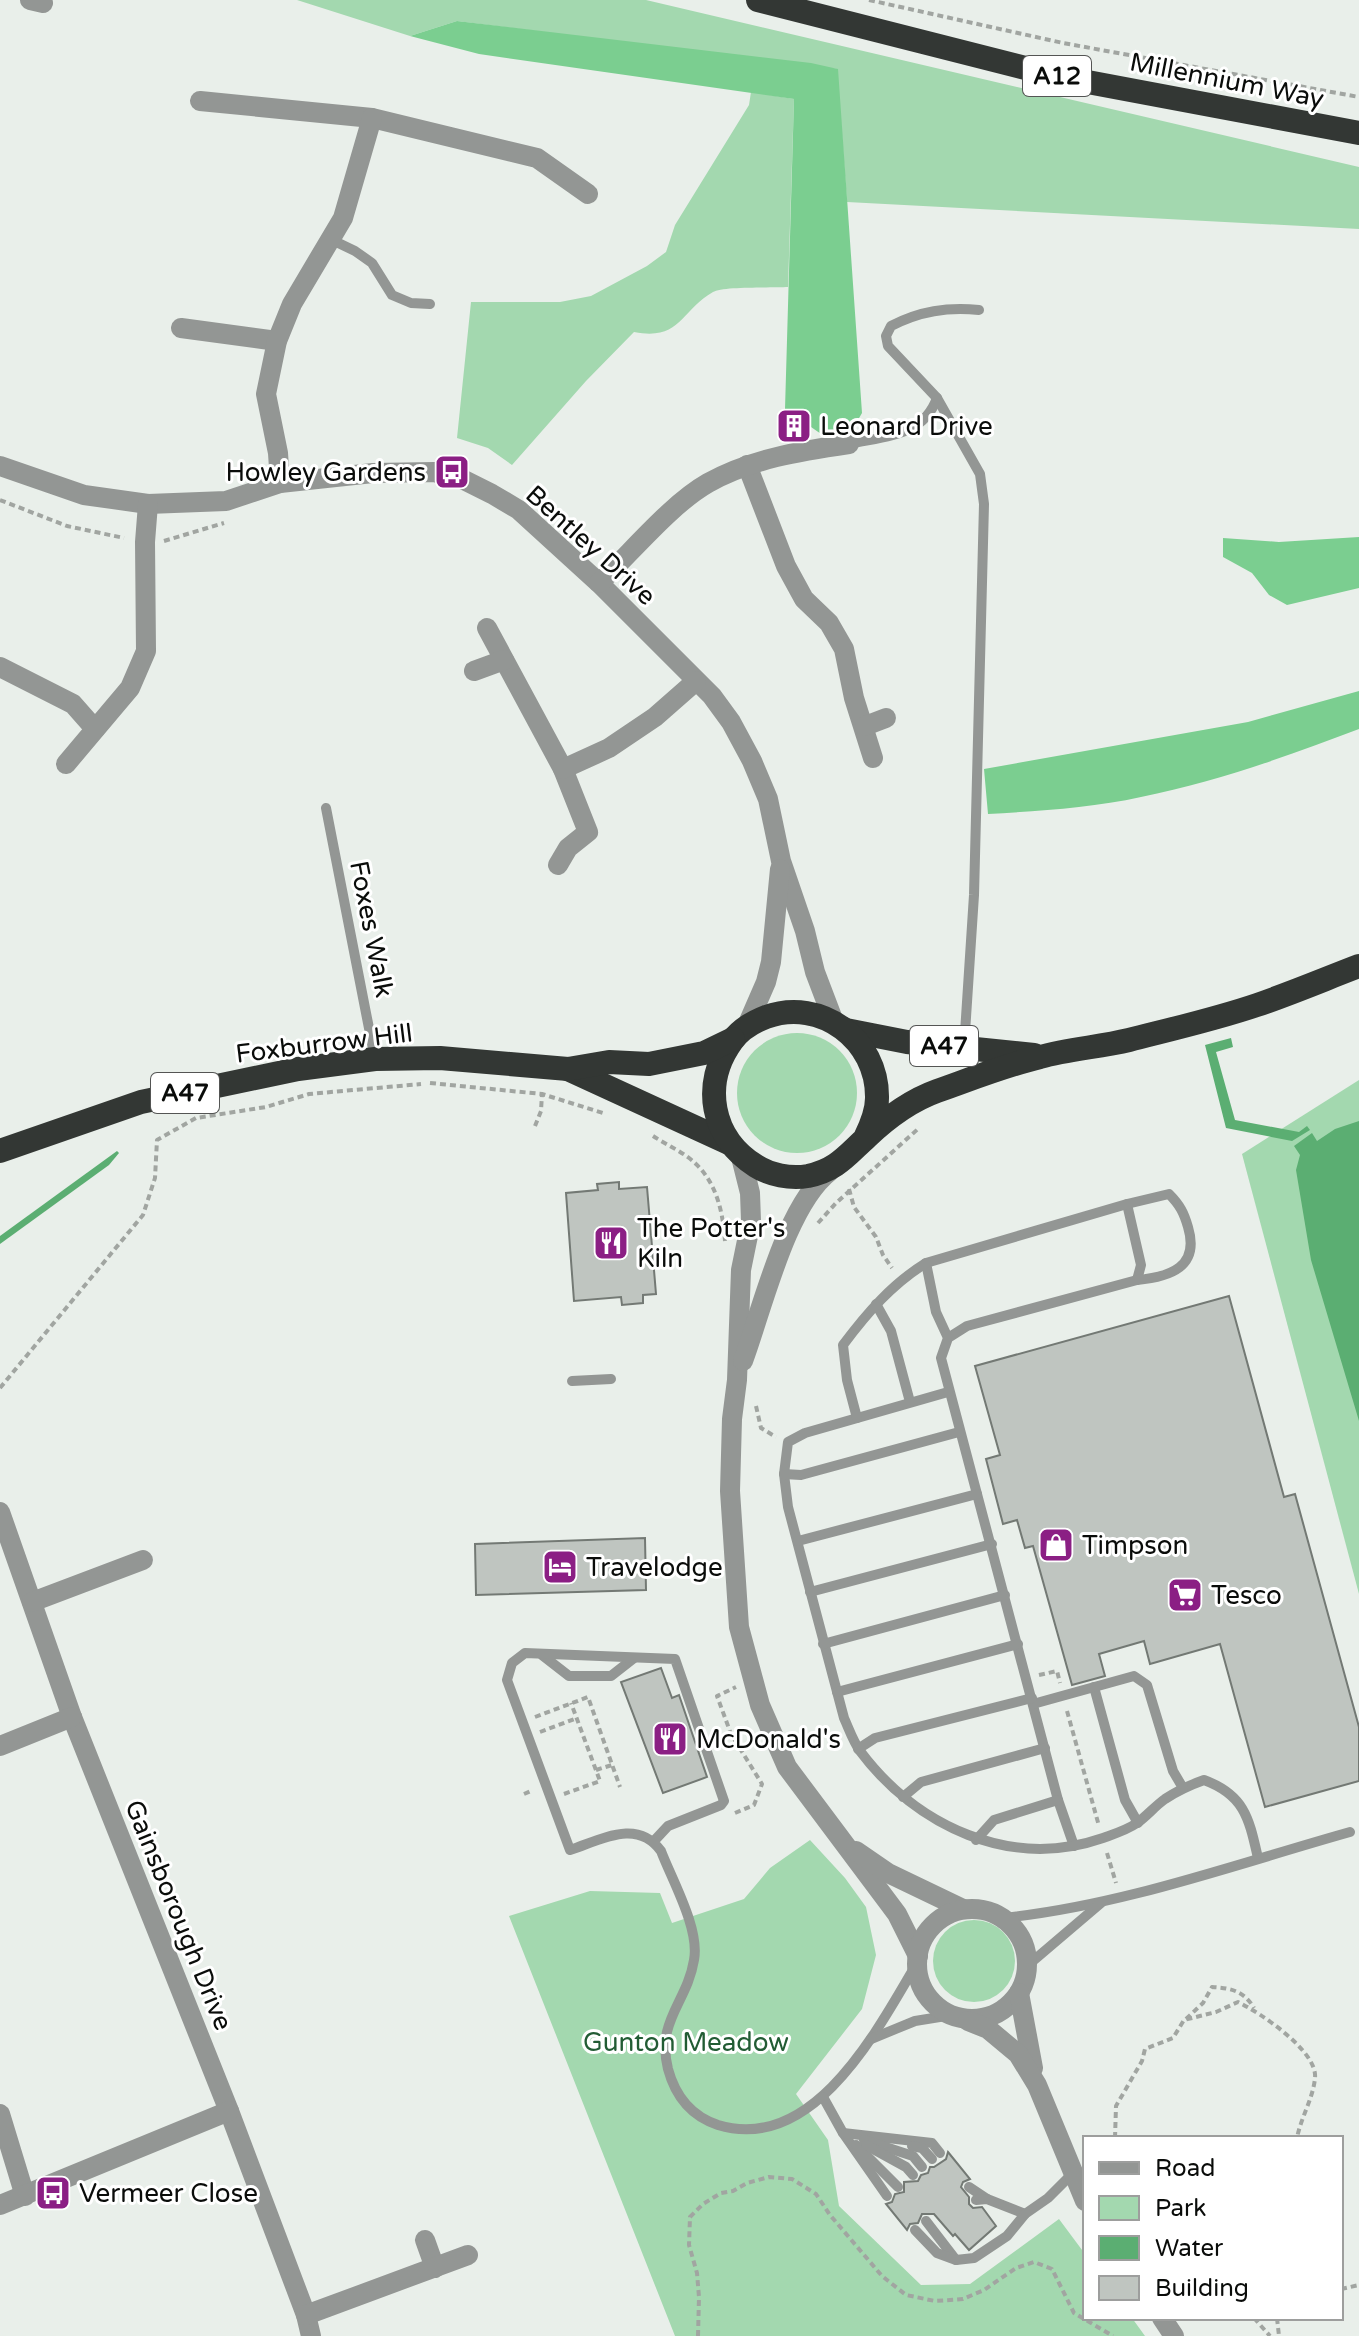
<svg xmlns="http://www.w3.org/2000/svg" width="1359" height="2336" viewBox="0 0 1359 2336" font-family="'Varela Round',sans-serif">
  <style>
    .green { fill: #a3d8af }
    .forest { fill: #7bce90 }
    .water { fill: #5bae72 }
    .building { fill: #bfc5c0; stroke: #737974; stroke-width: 2 }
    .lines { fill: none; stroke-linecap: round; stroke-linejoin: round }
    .path { stroke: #a1a5a1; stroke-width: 4; stroke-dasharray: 6 4; stroke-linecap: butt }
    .lane { stroke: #939694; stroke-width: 10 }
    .street { stroke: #939694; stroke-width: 20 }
    .highway { stroke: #333734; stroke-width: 24 }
    .labels { text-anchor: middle; stroke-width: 6; stroke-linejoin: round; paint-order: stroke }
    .shield { fill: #fff; stroke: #545554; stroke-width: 2 }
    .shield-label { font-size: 24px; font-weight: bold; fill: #0a0c0a }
    .street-label { font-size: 26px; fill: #0a0c0a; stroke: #fff }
    .poi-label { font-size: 26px; fill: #0a0c0a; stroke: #fff; text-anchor: start }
    .park-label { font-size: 26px; fill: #225c34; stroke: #fff }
  </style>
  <rect width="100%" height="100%" fill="#e9efea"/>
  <g class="green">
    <path d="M297 0H646L1359 167V229L847 202 837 69 457 21 410 36Z"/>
    <path d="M751 92 794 99 788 287C774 288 722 286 713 292 680 311 681 341 634 332L586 381 512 465 488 448 457 438 471 302H560L591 296 647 266 666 252 675 225 749 105Z"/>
    <circle cx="797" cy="1093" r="60"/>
    <path d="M1359 1080V1594L1242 1154Z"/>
    <path d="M810 1840 845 1878 866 1907 876 1955 862 2009 796 2094 828 2140 839 2206 921 2285 970 2284 1059 2219 1085 2254V2318H1132L1145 2336H675L509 1916 590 1891 660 1893 672 1923 744 1899 770 1868Z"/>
    <circle cx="974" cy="1961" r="41"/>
  </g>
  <g class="forest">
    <path d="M457 21 811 63 838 69 862 413 851 432 824 436 785 409 794 99 479 54 410 36Z"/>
    <path d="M1359 537V588L1287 605 1269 595 1252 573 1223 557V538L1279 542Z"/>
    <path d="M1359 691V729C1288 756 1216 782 1141 797 1091 808 1039 811 988 814L984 769 1248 722Z"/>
  </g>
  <g class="water">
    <path d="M1231 1038 1233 1047 1216 1052 1235 1120 1299 1132 1307 1126 1310 1130 1292 1141 1226 1128 1205 1045Z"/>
    <path d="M1359 1121V1421L1311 1260 1296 1170 1300 1155 1294 1146 1312 1133 1317 1141 1335 1129Z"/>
    <path d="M117 1151 119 1153 109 1165 0 1244V1236Z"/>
  </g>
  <g class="building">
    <path d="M619 1182V1189L647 1187 656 1294 643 1295V1303L622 1305 621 1297 574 1301 566 1193 598 1190 597 1184Z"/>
    <path d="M1229 1296 1284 1497 1295 1494 1359 1727V1781L1265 1807 1220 1644 1150 1664 1144 1641 1099 1654 1105 1676 1072 1685 1033 1546 1025 1548 1017 1520 1003 1524 986 1459 1000 1455 975 1366Z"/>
    <path d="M645 1538 646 1590 476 1595 475 1544Z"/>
    <path d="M661 1668 672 1698 679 1695 707 1777 663 1793 621 1682Z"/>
    <path d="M948 2152 970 2179 963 2182 961 2187 969 2197V2204L973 2208 982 2207 996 2226 969 2250 955 2234 953 2236 934 2214H922L918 2223 910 2224 907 2230 886 2204 892 2202 895 2194 904 2192V2182L918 2181 921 2175 928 2173 930 2167H934L946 2159Z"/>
  </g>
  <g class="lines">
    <g class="path">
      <path d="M869 0 1063 43 1359 97"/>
      <path d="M0 500 67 526 124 538"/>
      <path d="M164 541 224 523"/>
      <path d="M430 1083 542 1094 606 1114"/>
      <path d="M535 1126 541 1111 542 1094"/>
      <path d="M653 1136C667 1145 685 1153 696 1164 717 1184 723 1213 725 1241"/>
      <path d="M849 1189 854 1207 876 1237 883 1255 892 1268"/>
      <path d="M818 1223 836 1203 919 1128"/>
      <path d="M0 1388 143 1215 155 1178 157 1140 196 1118 266 1107 309 1094 421 1084"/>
      <path d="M756 1406 761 1428 776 1437"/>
      <path d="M1039 1675 1057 1671 1060 1683"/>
      <path d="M1067 1711 1099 1826"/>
      <path d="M535 1717 588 1697 620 1787"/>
      <path d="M540 1732 577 1718"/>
      <path d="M596 1770 612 1765"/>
      <path d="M524 1794 533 1790"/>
      <path d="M564 1794 600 1781 571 1703"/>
      <path d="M735 1813 754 1805 762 1784 731 1734 717 1696 736 1687"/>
      <path d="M1107 1853 1116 1883"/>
      <path d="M1186 2019 1203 2003 1212 1987C1231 1988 1244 1991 1254 2008"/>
      <path d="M1115 2138 1116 2106 1142 2061 1145 2049 1173 2038 1184 2020 1216 2012 1238 2002C1259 2012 1318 2051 1315 2078 1313 2099 1301 2117 1297 2138"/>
      <path d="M1341 2289 1359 2285"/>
      <path d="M1254 2318 1270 2336"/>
      <path d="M1277 2318 1279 2336"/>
      <path d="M698 2336 699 2297 697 2273 689 2245 690 2217 703 2204 721 2193 733 2191 747 2183 769 2177 792 2179 816 2194 830 2215 882 2276 906 2295 935 2301 963 2299 984 2290 1016 2268 1034 2262 1052 2269 1074 2313 1113 2336"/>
    </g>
    <g class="lane">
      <path d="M330 239 355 251 372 263 392 295 411 303 430 304"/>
      <path d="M849 444C885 436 923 437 937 398"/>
      <path d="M326 808 375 1059"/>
      <path d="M964 1048 974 895 984 504 980 474 937 398 888 346 886 336 891 326C920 311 947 307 979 310"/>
      <path d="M1127 1204 1141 1265 1137 1280"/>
      <path d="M876 1304 891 1331 910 1402"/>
      <path d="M948 1338 936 1312 926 1263 1127 1204 1169 1194C1180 1205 1184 1213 1188 1227 1200 1267 1170 1277 1137 1280L967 1326 948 1338 941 1358 1058 1800 1074 1846"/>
      <path d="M572 1381 611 1379"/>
      <path d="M948 1392 805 1433 788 1442 784 1474 788 1507 844 1718C849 1729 853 1741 860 1751 917 1827 1011 1870 1103 1838 1114 1834 1127 1830 1137 1823 1147 1816 1155 1806 1165 1799 1177 1791 1190 1785 1204 1780 1245 1795 1249 1819 1258 1858"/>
      <path d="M857 1418 847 1380 843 1345C867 1313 892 1284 926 1263"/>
      <path d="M784 1474 801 1475 959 1432"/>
      <path d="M798 1541 977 1494"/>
      <path d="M810 1592 992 1544"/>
      <path d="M823 1644 1005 1595"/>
      <path d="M542 1655 569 1676H611L634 1658"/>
      <path d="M1094 1687 1125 1800 1138 1823"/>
      <path d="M837 1692 1018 1644"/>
      <path d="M1033 1704 1134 1676 1147 1685 1173 1771 1183 1788"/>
      <path d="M858 1749 875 1738 1032 1698"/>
      <path d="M903 1797 921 1782 1045 1748"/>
      <path d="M976 1840 994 1820 1058 1800"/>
      <path d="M654 1841 668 1826 721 1805 724 1801 675 1659 525 1653 512 1663 507 1680 570 1850C601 1840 637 1818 661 1851 672 1880 700 1929 694 1960 687 2003 656 2020 668 2069 675 2095 691 2116 718 2125 813 2154 877 2031 917 1963"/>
      <path d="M1003 1918C1121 1906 1236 1864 1350 1832"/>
      <path d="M1027 1966 1101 1903"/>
      <path d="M871 2039 915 2021 952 2015"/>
      <path d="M823 2097 843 2133 887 2196"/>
      <path d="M843 2133 932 2143 940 2153"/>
      <path d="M864 2140 913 2156 922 2167"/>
      <path d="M856 2145 898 2187"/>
      <path d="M866 2145 906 2167 913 2175"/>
      <path d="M912 2146 922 2148 932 2159"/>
      <path d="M969 2187 987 2199"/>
      <path d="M976 2200 987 2199 1025 2214"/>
      <path d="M926 2221 956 2260"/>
      <path d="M915 2230 937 2253 956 2260 974 2258 1007 2236 1025 2214 1048 2198 1073 2173"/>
    </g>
    <g class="street">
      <path d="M30 0 43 3"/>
      <path d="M200 101 372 118 537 158 588 194"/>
      <path d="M181 328 277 341"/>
      <path d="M747 465 786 566 804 599 829 623 844 649 854 698 873 758"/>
      <path d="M0 466 84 495 148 504 226 501 280 483 373 473 434 472 462 479 492 494 519 510 599 583 712 696 731 722 752 761 768 799 781 861 805 931 815 972 834 1022"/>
      <path d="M280 483 278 453 266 394 277 341 292 304 343 218 372 118"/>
      <path d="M599 583C631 553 671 504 708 483 751 459 800 451 849 444"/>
      <path d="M487 628 563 769 588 832 568 848 558 865"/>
      <path d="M0 667 73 704 95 729"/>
      <path d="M474 671 504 660"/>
      <path d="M865 726 886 718"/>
      <path d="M66 764 130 688 146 651 145 542 148 504"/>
      <path d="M563 769 609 748 655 717 696 681"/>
      <path d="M746 1028 766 982 771 962 780 869"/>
      <path d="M741 1157 750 1193 751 1221 741 1270 737 1380 732 1419 730 1491 739 1627 760 1705 787 1767 897 1914 918 1956"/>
      <path d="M743 1361C763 1307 786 1205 830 1171"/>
      <path d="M0 1512 72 1717 229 2111 306 2315 311 2336"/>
      <path d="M32 1602 143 1560"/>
      <path d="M0 1746 72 1717"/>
      <path d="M856 1851 888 1873 963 1909"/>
      <circle cx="972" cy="1964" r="55"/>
      <path d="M1019 1993 1033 2068"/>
      <path d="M968 2021 988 2029 1018 2054 1037 2085 1085 2201"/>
      <path d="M0 2114 25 2196"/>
      <path d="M0 2205 229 2111"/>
      <path d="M425 2240 435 2268"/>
      <path d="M306 2315 468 2255"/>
      <path d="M1162 2318 1174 2336"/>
    </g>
    <g class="highway">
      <path d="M758 0 1061 77 1359 133"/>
      <path d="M846 1030 907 1042 1034 1055"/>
      <path d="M568 1069 729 1143"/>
      <path d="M865 1138C871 1126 877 1113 877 1098 878 1040 821 997 766 1017 753 1022 740 1030 732 1041 701 1084 711 1138 756 1166 770 1175 790 1179 808 1176 837 1170 847 1155 867 1137 886 1119 912 1100 937 1091 971 1079 1006 1065 1040 1057 1069 1049 1100 1047 1129 1040 1172 1029 1216 1019 1257 1005 1292 993 1325 979 1359 966"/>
      <path d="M0 1151 141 1102 298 1069 375 1059 440 1058 568 1069 609 1062 649 1064 704 1053 733 1039"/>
    </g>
  </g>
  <defs>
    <symbol id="building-square" viewBox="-11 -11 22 22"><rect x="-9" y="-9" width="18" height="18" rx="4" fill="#8b1f84" stroke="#fff"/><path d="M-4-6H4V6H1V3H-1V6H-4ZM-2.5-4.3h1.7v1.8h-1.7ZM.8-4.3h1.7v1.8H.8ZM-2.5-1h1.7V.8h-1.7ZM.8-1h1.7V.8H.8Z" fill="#fff"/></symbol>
    <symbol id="bus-square" viewBox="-11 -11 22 22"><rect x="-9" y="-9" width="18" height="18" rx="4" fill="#8b1f84" stroke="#fff"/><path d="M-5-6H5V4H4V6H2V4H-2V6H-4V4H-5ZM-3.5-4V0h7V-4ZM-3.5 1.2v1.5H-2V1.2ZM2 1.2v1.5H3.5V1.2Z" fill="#fff"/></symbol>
    <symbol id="restaurant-square" viewBox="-11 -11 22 22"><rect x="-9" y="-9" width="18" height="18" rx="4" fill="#8b1f84" stroke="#fff"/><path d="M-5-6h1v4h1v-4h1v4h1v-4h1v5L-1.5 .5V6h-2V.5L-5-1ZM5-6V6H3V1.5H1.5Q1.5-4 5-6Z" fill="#fff"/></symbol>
    <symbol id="shop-square" viewBox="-11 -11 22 22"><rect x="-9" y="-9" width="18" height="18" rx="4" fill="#8b1f84" stroke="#fff"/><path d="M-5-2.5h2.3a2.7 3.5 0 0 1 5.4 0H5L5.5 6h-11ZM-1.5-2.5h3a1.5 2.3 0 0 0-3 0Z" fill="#fff"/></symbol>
    <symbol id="hotel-square" viewBox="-11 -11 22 22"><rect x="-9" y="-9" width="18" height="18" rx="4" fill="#8b1f84" stroke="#fff"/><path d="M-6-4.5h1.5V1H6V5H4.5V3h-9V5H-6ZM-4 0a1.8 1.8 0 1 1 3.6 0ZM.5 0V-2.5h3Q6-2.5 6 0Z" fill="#fff"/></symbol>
    <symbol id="supermarket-square" viewBox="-11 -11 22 22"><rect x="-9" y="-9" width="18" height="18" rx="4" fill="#8b1f84" stroke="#fff"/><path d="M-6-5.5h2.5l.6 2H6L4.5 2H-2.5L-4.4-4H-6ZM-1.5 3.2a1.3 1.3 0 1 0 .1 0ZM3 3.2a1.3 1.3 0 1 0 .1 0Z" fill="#fff"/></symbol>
  </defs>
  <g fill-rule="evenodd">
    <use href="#building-square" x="774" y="406" width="40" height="40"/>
    <use href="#bus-square" x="432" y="452" width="40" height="40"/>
    <use href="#restaurant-square" x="591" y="1223" width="40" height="40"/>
    <use href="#shop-square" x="1036" y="1525" width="40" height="40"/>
    <use href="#hotel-square" x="540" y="1547" width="40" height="40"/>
    <use href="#supermarket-square" x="1165" y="1575" width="40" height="40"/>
    <use href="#restaurant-square" x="650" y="1719" width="40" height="40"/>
    <use href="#bus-square" x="33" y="2173" width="40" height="40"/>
  </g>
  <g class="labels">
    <g class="shield">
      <rect x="1023" y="56" width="68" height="40" rx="6"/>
      <rect x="910" y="1026" width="68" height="40" rx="6"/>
      <rect x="151" y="1073" width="68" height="40" rx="6"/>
    </g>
    <g class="shield-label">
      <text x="1057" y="84">A12</text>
      <text x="944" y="1054">A47</text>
      <text x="185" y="1101">A47</text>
    </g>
    <g class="street-label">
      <text transform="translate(1227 80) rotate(11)" y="9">Millennium Way</text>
      <text transform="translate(591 545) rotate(42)" y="9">Bentley Drive</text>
      <text transform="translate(372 929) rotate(79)" y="9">Foxes Walk</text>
      <text transform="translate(324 1043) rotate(-7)" y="9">Foxburrow Hill</text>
      <text transform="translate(179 1915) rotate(68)" y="9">Gainsborough Drive</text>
    </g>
    <g class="poi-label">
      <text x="820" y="435">Leonard Drive</text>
      <text x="426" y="481" text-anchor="end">Howley Gardens</text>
      <text x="637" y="1237">The Potter's<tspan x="637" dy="30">Kiln</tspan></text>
      <text x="1082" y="1554">Timpson</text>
      <text x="586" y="1576">Travelodge</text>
      <text x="1211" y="1604">Tesco</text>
      <text x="696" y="1748">McDonald's</text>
      <text x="79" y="2202">Vermeer Close</text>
    </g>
    <g class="park-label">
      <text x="686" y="2051">Gunton Meadow</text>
    </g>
  </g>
  <rect x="1083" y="2136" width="260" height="184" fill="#ffffff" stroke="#9d9e9d" stroke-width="2"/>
  <rect x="1099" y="2162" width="40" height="12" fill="#939694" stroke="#9d9e9d" stroke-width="2"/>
  <text x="1155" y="2176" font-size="24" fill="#0a0c0a">Road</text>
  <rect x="1099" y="2196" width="40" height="24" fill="#a3d8af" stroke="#9d9e9d" stroke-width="2"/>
  <text x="1155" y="2216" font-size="24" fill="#0a0c0a">Park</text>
  <rect x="1099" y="2236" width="40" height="24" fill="#5bae72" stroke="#9d9e9d" stroke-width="2"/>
  <text x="1155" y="2256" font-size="24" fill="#0a0c0a">Water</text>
  <rect x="1099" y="2276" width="40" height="24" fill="#bfc5c0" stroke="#9d9e9d" stroke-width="2"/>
  <text x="1155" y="2296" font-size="24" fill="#0a0c0a">Building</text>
</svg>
